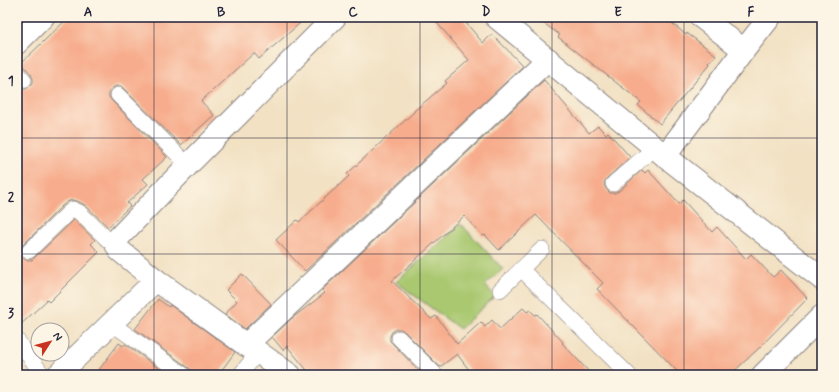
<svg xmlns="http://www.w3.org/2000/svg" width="839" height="392" viewBox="0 0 839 392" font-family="Mynerve,sans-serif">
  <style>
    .green { fill: #a9c870; stroke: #667556 }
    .building { fill: #f7ad8d }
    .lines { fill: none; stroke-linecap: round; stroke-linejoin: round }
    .service-casing { stroke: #8a827f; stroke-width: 16 }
    .minor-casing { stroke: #8a827f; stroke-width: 24 }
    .service { stroke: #fff; stroke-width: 15 }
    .minor { stroke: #fff; stroke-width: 22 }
    .grid { fill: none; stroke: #22223b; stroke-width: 1; stroke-opacity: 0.55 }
    .neatline { fill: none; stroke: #22223b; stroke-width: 1.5 }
    .grid-label { font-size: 13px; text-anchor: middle; font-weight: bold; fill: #22223b }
  </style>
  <rect width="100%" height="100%" fill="#fcf5e5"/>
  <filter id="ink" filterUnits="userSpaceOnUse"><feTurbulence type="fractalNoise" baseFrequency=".025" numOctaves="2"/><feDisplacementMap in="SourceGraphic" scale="8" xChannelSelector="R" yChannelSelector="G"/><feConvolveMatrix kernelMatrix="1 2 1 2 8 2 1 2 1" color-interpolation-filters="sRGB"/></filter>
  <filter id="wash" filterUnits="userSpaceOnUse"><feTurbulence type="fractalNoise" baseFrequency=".012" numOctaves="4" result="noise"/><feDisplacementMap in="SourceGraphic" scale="16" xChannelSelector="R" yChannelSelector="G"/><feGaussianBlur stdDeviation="0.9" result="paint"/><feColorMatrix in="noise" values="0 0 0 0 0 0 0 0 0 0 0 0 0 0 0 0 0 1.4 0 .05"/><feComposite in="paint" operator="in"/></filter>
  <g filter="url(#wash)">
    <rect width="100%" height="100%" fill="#f2e1c3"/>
    <path class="green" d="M461 224 503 269 485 285 495 296 460 329 396 282Z"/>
    <g id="blocks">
      <g class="building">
        <path d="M69 17H307L259 59 254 53 201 101 214 115 181 145 124 89 121 86H116L111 89 109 92V97L112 101 167 157 143 179 148 184 127 203 130 206 108 227 85 205 77 201 72 200 67 202 62 206 23 245 20 249V254L22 257 26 260H32L35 257 74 220 95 240 91 244 99 252 49 302 47 300 17 328V86L21 89H26L30 86 33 83V79L31 74 24 66 20 64Z"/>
        <path d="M432 17H461L483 43 492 34 523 66 305 271 276 240 297 220 299 222 349 176 347 174 414 112V111L447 83 445 81 469 60Z"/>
        <path d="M535 17H665L686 35 687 33 716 55 709 63 710 64 660 124 638 105 641 102 558 37 560 35Z"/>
        <path d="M544 80 589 133 598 126 606 134 608 132 630 157 607 178 605 181 604 185 607 190 610 193H615L619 191 642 170 645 173 648 170 679 204 683 200 712 232 717 227 746 259 751 254 773 277 781 270 807 298 806 299H807L758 349 730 375H681L597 289 603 283 536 215 499 250 485 235 483 236 464 216 392 281 431 319 436 316 457 344 481 322 485 327 492 320 500 329 523 308 527 312 530 310 535 315 537 314 563 342 562 343 592 375H473L457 354 440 367 405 332 401 329H396L392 332 390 336V341L393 344 423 375H311L287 346 283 350 272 337 291 319 325 293 322 290Z"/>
        <path d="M242 274 271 304 245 329 225 314 237 301 226 290Z"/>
        <path d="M158 299 169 307 170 305 235 352 218 375H193L192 371 189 368 135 329Z"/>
        <path d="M119 343 123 346 125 344 168 375H95Z"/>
      </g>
    </g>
  </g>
  <g filter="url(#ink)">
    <use href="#blocks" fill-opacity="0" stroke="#8a827f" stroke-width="1"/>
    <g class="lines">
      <defs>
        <g id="service">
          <path d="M17 72 24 80"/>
          <path d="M118 95 188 165"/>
          <path d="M613 184 644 157 654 147"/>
          <path d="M29 251 68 213 73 209 79 212 109 241 116 244"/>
          <path d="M521 269 629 375"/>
          <path d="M500 290 542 249"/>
          <path d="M111 323 184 375"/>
          <path d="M399 338 434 373V375"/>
          <path d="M17 340 43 375"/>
          <path d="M240 375 258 352"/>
        </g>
        <g id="minor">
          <path d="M496 17 665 156 822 279"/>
          <path d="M17 43 43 17"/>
          <path d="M744 50 770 17"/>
          <path d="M665 156 744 50 701 17"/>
          <path d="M246 345 548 59"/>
          <path d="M58 375 156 280"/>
          <path d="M290 375 258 352 246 345 156 280 119 250 116 244 118 238 188 165 335 17"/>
          <path d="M763 375 822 316"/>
        </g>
      </defs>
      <use href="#service" class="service-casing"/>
      <use href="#minor" class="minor-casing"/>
      <use href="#service" class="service"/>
      <use href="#minor" class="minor"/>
    </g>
  </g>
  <path class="grid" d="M154 17V375M287 17V375M420 17V375M552 17V375M684 17V375M17 138H822M17 254H822"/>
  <rect width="839" height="392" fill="none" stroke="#fcf5e5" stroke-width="44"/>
  <g transform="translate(50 342) rotate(54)"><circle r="19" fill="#fcf5e5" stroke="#a5a1a1"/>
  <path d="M0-3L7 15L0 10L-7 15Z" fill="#c8321e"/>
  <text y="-6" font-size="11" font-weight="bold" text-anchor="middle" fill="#22223b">N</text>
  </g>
  <rect x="22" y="22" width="795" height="348" class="neatline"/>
  <g class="grid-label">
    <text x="88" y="16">A</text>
    <text x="221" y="16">B</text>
    <text x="353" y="16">C</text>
    <text x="486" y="16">D</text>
    <text x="618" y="16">E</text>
    <text x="751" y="16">F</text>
    <text x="11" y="85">1</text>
    <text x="11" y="201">2</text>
    <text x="11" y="317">3</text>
  </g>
</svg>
